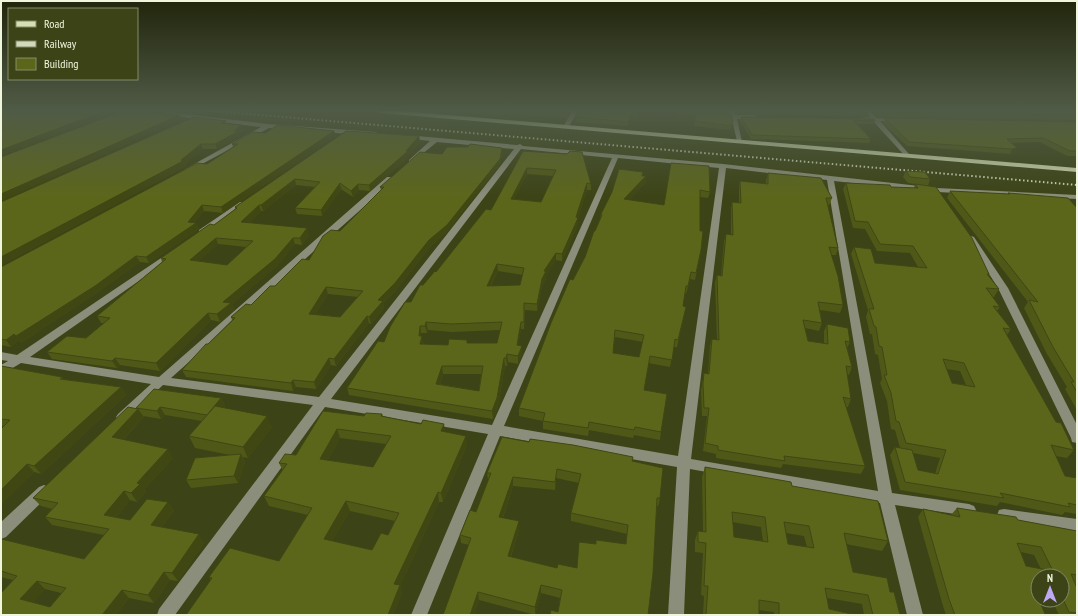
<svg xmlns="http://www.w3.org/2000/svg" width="1078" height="616" viewBox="0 0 1078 616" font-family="'PT Sans Narrow',sans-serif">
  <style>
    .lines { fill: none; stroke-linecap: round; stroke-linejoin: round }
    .minor { fill: #8a8e7a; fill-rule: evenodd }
    .major { fill: #d5deb4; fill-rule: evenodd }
    .rail { stroke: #d3d9bd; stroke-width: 2; stroke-dasharray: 1.5 2.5; stroke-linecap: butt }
    .wall { fill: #4f5817; fill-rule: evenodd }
    .shaded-wall { fill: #404713 }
    .building { fill: #5c661b; stroke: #404713; fill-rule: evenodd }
  </style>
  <rect width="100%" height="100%" fill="#3c4316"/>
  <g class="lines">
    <g class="minor">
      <path d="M572 111H578L568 128H564L563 127Z"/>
      <path d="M730 111H734L736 115H754L757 117 754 119H737L742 142 737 141Z"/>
      <path d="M864 111H870L876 118 900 119V121L898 122 880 121 909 154V156H905L873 121 860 120V118L870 117Z"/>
      <path d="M167 112 268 124 376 132 379 134 376 136 269 128 189 171 185 169 187 168 261 127 165 115V113Z"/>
      <path d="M406 135 517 145 520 144 523 146 723 164 937 188 1077 195V199L937 192 834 181 892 493 969 504 974 506 976 510 974 514 969 516 895 505 923 615H907L880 503 690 469 684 615H668L677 467 500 436 427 615H411L488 434 325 407 175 615H157L159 609 313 405 163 385 126 420 122 422 118 420 116 417 118 414 151 384 21 363 1 375V365L8 361 1 360V352L17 355 173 250 177 253 176 255 30 357 159 377 387 177H393V181L171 378 319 397 514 149 437 142 411 163 409 162V160L430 141 404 138V136ZM521 149 612 158 492 425 331 399ZM618 158 719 168 678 456 504 426ZM726 168 827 180 878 491 691 459Z"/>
      <path d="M240 202H246L247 204 205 234H199V230Z"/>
      <path d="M971 236 974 237 1008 288 1077 425V443L1072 442 1071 438 998 288 967 239Z"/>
      <path d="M44 485 49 487 51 491 49 495 6 537 1 539V522L39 487Z"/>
      <path d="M1004 509 1077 519V533L1004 521 999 520 997 515 999 510Z"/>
    </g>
    <path class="major" d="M378 111H400L1077 168V172L381 113Z"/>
    <path class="rail" d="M214 111 1077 185"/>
  </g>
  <g class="wall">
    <path d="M157 111H177L174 112Z"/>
    <path d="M467 111H570L567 118 505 114 504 116 467 113Z"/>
    <path d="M577 111H654L653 114 639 113 638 118H631L627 126 576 122V113Z"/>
    <path d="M677 111H730L732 125 730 130 694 126 695 116 678 115Z"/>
    <path d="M735 111H867L868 112 867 116 737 114Z"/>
    <path d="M871 111H1077V120L877 117Z"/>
    <path d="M741 117 875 121 874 124H857L871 139 869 143 751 139 740 121Z"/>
    <path d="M885 118 1077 122V156H1067L1040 142 1011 143 1017 148 1014 153 1010 154 907 146 883 123Z"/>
    <path d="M226 121 227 124 242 130 239 133 240 136 217 149H203L185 164 186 166 1 265V202Z"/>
    <path d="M334 131 336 136 223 213 204 211 194 223H196L199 229 149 263 140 262 98 292 21 343 19 340 11 347 1 345V267L207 164 233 147 232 144 266 133Z"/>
    <path d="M346 131 419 136 420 142 409 155V157L370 191 359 190 353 197 341 189 322 216 297 214 295 208 315 187 296 185 263 211H261L249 223 309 234 302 245 295 244 277 266 232 304 234 310 220 322 211 320 160 371 120 365 117 368 52 359 47 352 86 338 104 323H101L97 316 162 262 161 258 214 225 235 209V207ZM218 244 246 247 227 265 199 261Z"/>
    <path d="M502 148V154L500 164 447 231 430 247 396 290 383 303 384 308 371 324 369 323 336 366 331 365 316 389 296 387 293 391 186 377 182 370 232 320 231 317 251 305 309 260 340 231 381 190 380 187 442 154ZM328 294 358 297 340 317 315 314Z"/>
    <path d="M523 151 591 184V190H587L578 218V224L562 261 556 260 546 275V278L542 286 537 311 525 310 524 329H521L518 345 522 354 518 364 508 362 507 366H505L498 406 493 419 349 395 347 388 384 342 423 285 436 272 491 210ZM527 174 553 176 541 202 514 199ZM498 271 523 275 520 285 491 286ZM428 330 452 332 500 330 497 343H467L448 345 424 344 421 336V333H427ZM443 374H481L479 391 440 384Z"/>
    <path d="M671 163 710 192 708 198 700 197V231L701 250 695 280 690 279 686 294 685 293 683 306 686 307 677 347H674L670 367 648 363 644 390 661 432 660 440 634 435 633 438 589 430 588 436 543 429V421L519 416V408L573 280 585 257 600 219 601 214 642 176 646 182 629 200 664 205ZM615 337 643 342 639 357 613 353Z"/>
    <path d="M906 171 930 179 928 186 908 183 903 177Z"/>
    <path d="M768 173 832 198 829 205H828L838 248 836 255H831L843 305 840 313 820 310 822 323 819 331 805 328 808 341 824 343V331L827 324 850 342 847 348 852 367 849 375 847 374 851 399 848 407H846L865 466 861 474 783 464 781 468 716 458V454L703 451 707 416H702L701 391 704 373 708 374 710 346 712 339 717 340 715 282 717 275 721 276 724 241 726 234H731V208L732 202H739V187L740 181 766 184V180Z"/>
    <path d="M846 183 891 187 914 188 915 184 989 274 988 275 999 289 994 297H992L1000 307 997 311 1011 329 1007 335 1056 422 1074 450 1067 458 1056 456 1065 476 1077 478V514L1065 512 1062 515 1000 502 997 506 900 490 890 455 895 447 900 448 895 430 891 429 887 401 880 383 882 379 878 355 875 354 872 334H870L866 317 868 310 851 254 854 247 875 263 918 267 910 253 877 251 865 229 853 228 843 189ZM946 369 960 371 966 385 952 383ZM913 453 940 458 935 474 918 470Z"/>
    <path d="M950 191 1008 194V193L1077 208V410L1065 389 1067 387 1047 354 1024 308 1028 302 947 198Z"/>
    <path d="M1 366 62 377 63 379 121 387 126 395 41 474 34 472 1 504V429L4 426H1Z"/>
    <path d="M221 398 225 406 223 407 272 427 248 458 243 457 245 462 238 483 191 488 186 480 230 455 195 448 189 436 202 421 165 415 161 419 143 416 144 417 123 440 173 458 144 490 146 492 137 502 130 500 116 518 130 520 168 502 174 511 162 527 204 543 178 581 170 580 154 603 129 598 116 615H1L13 580 1 577V539L84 559 104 535 52 525 45 517 52 509 41 506 33 498 136 408ZM45 589 61 593 50 607 33 602Z"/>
    <path d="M323 411 364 416 382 414 383 416 445 432 467 445 443 502H439L400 586 402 594 211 580 209 577 279 561 308 515 269 506 264 496 283 471 279 463 296 455ZM340 438 386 444 373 467 328 460ZM350 511 395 521 388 535 372 550 332 541Z"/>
    <path d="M529 442 632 461 660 498 658 507 657 506 648 615 558 612 560 598 541 593 535 615 479 600 474 615H443L469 545 461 543 460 535 476 512 488 480 487 473ZM556 478 579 483 571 513V521L627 534 626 544H596L577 568H557L511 557 519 530V521L503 518 513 486 555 490Z"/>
    <path d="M705 467 792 486 888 541 882 551 846 544 853 572 890 592 900 615H864L862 604 827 598 829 609 856 615H774V612L759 610V615H703L704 596 701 595 703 553 695 552V540L698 531 703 532 702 477ZM732 522 761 527 763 541 734 537ZM786 533 804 536 807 547 788 544Z"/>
    <path d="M957 508 1018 520 1076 531H1077V584H1075L1077 588V615H1059L1052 600H1062V576H1038V596L1037 595 1045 614 1047 615H946L943 606 918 517 923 509 951 515ZM1021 552 1034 555 1041 569 1026 566Z"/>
  </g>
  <g class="shaded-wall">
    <path d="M1 111H9L1 113Z"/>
    <path d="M104 111H108L110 114 1 156V150Z"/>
    <path d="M568 111H570L567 118V113Z"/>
    <path d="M631 113V118L627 126 628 122Z"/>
    <path d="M180 115 182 120 1 201V194Z"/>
    <path d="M241 125 242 130 239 133 240 136 217 149 215 144 234 131Z"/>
    <path d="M334 131 336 136 223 213 221 207Z"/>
    <path d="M419 136 420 142 409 155V157L370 191 369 185 406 151Z"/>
    <path d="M201 144 203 149 185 164 186 166 1 265V257L181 160Z"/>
    <path d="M502 148V154L500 164 447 231 430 247 396 290 383 303 384 308 371 324 369 317 378 300Z"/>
    <path d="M1017 148 1014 153 1010 154 1012 149Z"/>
    <path d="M527 168V174L511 205V199Z"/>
    <path d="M643 172 642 178 646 176V182L623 206 624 199Z"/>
    <path d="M295 179 296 185 263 211 261 205Z"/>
    <path d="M340 183 341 189 322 216 321 210Z"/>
    <path d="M587 183V190L578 218V224L562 261V254L576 217Z"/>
    <path d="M358 184 359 190 353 197 351 191Z"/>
    <path d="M202 205 204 211 191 227 196 223 199 229 149 263 146 257 188 222Z"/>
    <path d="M259 205 261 211 244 229 241 222Z"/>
    <path d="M307 228 309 234 302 245 300 238Z"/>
    <path d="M216 238 218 244 193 267 190 260Z"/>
    <path d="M293 238 295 244 277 266 232 304 234 310 220 322 217 314 223 302Z"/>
    <path d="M556 253V260L546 275V278L542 286 537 311V304L544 271Z"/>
    <path d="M136 256 140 262 98 292 21 343 16 336Z"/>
    <path d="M497 264 498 271 487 293V286Z"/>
    <path d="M326 287 328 294 311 320 309 314Z"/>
    <path d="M208 313 211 320 160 371 156 363Z"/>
    <path d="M367 316 369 323 336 366 334 359Z"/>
    <path d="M426 322 428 330 427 333 425 326Z"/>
    <path d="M521 322V329L517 353V345Z"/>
    <path d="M420 326 421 333 420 343 422 336 424 344 421 352 419 336Z"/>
    <path d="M14 334 19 340 11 347 6 340Z"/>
    <path d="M522 346V354L518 364V356Z"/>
    <path d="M507 354 508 362 507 366 506 358Z"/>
    <path d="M115 358 120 365 117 368 112 361Z"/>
    <path d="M329 358 331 365 316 389 314 382Z"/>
    <path d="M504 358 505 366 498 406 493 419 492 411Z"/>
    <path d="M442 366 443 374 437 392 436 384Z"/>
    <path d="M293 380 296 387 293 391 291 383Z"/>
    <path d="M121 387 126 395 41 474 34 466Z"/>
    <path d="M221 398 225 406 211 423 207 415Z"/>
    <path d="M160 407 165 415 161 419 157 411Z"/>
    <path d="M138 409 144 417 117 446 112 437Z"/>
    <path d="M267 416 272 427 248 458 243 447Z"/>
    <path d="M444 424 445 433 441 431Z"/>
    <path d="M337 429 340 438 323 469 320 459Z"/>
    <path d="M466 436 467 445 443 502 441 493Z"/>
    <path d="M168 449 173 458 144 490 146 492 137 502 131 493 137 483Z"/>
    <path d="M241 454 245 462 238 483 234 476Z"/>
    <path d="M27 464 34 472 1 504V490Z"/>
    <path d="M513 477V486L500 526 499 517Z"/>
    <path d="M124 491 130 500 111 524 104 515Z"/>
    <path d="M438 492 439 502 400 586 402 594 394 615H388L394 584Z"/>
    <path d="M346 501 350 511 328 548 324 539Z"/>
    <path d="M168 502 174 511 157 534 151 525Z"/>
    <path d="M519 521V530L508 565V556Z"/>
    <path d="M199 534 204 543 178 581 172 573Z"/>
    <path d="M164 572 170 580 154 603 148 595Z"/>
    <path d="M37 581 45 589 29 607 20 599Z"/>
    <path d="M541 585V593L535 615V607Z"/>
    <path d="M122 590 129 598 116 615H102Z"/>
    <path d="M478 592 479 600 474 615H470Z"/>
  </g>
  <g class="building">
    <path d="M9 111H104L1 150V114Z"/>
    <path d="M123 111H137L180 115 1 194V157Z"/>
    <path d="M529 111H568L567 113Z"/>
    <path d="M577 111H639V113H631L628 122 577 117V113H576Z"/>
    <path d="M681 111H730L733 121 731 126 695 121V111Z"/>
    <path d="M810 111H867L868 112Z"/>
    <path d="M877 111H1077V115L878 112Z"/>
    <path d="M194 117 226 121 221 123 241 125 234 131H239L215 144H201L181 160 183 161 1 257V202Z"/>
    <path d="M741 117 874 119 875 121 853 120 871 139 752 135Z"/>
    <path d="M885 118 1077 122V151H1070L1043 138 1007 139 1017 148 1012 149 909 142Z"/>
    <path d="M277 125 334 131 221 207 202 205 188 222 196 223 146 257 136 256 95 286 16 336 14 334 6 340 1 339V267L197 163 207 164 238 144H232L253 132 266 133Z"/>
    <path d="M346 131 419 136 406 151H408L369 185 358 184 351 191 340 183 321 210 295 208 320 182 295 179 261 205H259L241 222 307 228 300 238H293L275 259 223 302 231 303 217 314 208 313 156 363 115 358 112 361 47 352 67 336 86 338 110 318 97 316 166 259 161 258 210 224 214 225 237 208 235 207ZM216 238 253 241 227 265 190 260Z"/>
    <path d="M470 144 502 148 500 159 447 225 429 240 395 283 378 300 383 301 369 317 367 316 334 359 329 358 314 382 293 380 291 383 182 370 206 344H208L235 318 231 317 246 304 251 305 270 286H275L302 259 309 260 323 236 331 230 340 231 384 187H380L420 152 442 154 447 147H468ZM326 287 363 291 340 317 309 314Z"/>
    <path d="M523 151 567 154 570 151 582 152 591 184 587 183 576 217 578 218 562 254 556 253 544 271H546L542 279 537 304 524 303V322H521L517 345 522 346 518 356 507 354 506 358H504L497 398 492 411 347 388 378 341 384 342 390 327 405 302H411L420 285H423L435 271 436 272 486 209 491 210ZM527 168 556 170 541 202 511 199ZM497 264 524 268 520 285 487 286ZM426 322 451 324 502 322 497 343H467V340L449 339 448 345 420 344 422 336H419L420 326H425ZM442 366H483L479 391 436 384Z"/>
    <path d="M671 163 709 166 710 192 700 190V231H703L701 250 696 273 691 272 688 286H686L683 306 686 307 678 340 675 339 672 360 650 356 644 390 667 394 661 432 635 427 634 430 589 422 588 428 543 421 545 413 519 408 551 323 570 279 573 280 585 257 594 231H595L602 215 601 214 612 192 619 169 643 172 642 176H646L624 199 664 205ZM615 330 644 335 639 357 613 353Z"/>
    <path d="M906 171 925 172 930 179 910 177Z"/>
    <path d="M768 173 821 178 832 198H826L838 248 829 247 838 276 843 305 818 302 822 323 803 320 808 341 828 344 827 324 848 328 850 342 845 341 852 367 846 366 851 399 843 397 865 466 784 456 785 461 718 450V446L705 443 709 408H704L703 383 704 373 709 374 712 339 719 340 717 275 722 276 726 234 733 235 732 202 741 203 740 181 768 184Z"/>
    <path d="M846 183 890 185 891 187 918 188 915 184 936 187 972 238 989 274H987L999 289 986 288 1000 307 993 306 1011 329 1003 328 1056 422 1061 423 1074 450 1051 445 1065 476 1077 478V505L1068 503 1070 507 1000 493 1004 498 905 482 895 447 912 450 918 470 938 474 946 450 906 443 899 422 896 421 891 393 884 375H887L882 347 879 346 876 327 874 326 869 309H874L854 247 871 249 875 263 927 268 913 246 880 244 868 222 855 221ZM943 359 964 363 975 387 952 383Z"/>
    <path d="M950 191 1010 194 1008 193 1068 198 1077 208V392L1071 382H1074L1053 347 1029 300 1038 302Z"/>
    <path d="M1 366 62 377 60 379 121 387 34 466 27 464 1 490V429L10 420 1 419Z"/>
    <path d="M154 389 221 398 207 415 160 407 157 411 136 408Z"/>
    <path d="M215 406 267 416 243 447 189 436Z"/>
    <path d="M128 407 138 409 112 437 168 449 137 483 140 484 131 493 124 491 104 515 130 520 147 499 168 502 151 525 199 534 172 573 164 572 148 595 122 590 102 615H1V593L17 576 1 571V539L84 559 109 529 45 517 58 503 33 498ZM37 581 66 588 50 607 20 599Z"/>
    <path d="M323 411 364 416 366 413 382 414 381 416 421 424 423 420 444 424 441 431 466 436 441 493 438 492 394 584 400 585 388 615H186L212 578 209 577 230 548 279 561 312 508 264 496 287 464 279 463 285 454 296 455ZM337 429 391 436 373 467 320 459ZM346 501 399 513 388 535 381 533 372 550 324 539Z"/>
    <path d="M502 437 529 442 530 439 573 445 633 457 632 461 663 468 660 498H657L653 573 648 615H550L551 610 558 612 562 590 541 585 535 607 478 592 470 615H443L471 538 460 535 470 510 476 512 491 473H487ZM557 469 581 474 571 513 628 525 626 544 596 540V544L579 542 577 568 558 564 557 568 508 556 519 521 499 517 513 477 555 482Z"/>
    <path d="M241 454 234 476 186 480 195 458Z"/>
    <path d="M705 467 791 482 792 486 878 501 888 541 844 533 853 572 887 578 890 592H894L900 615H873L868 595 825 588 829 609 856 615H779V603L759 600V615H706L708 586H704L706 543 698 542V531L706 532ZM732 512 765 517 768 542 734 537ZM784 522 809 526 814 548 788 544Z"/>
    <path d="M957 508 1016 517 1018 520 1077 531V575L1071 574 1077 588V613L1069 612 1062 597V576H1038V587L1034 586 1038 597V600H1039L1045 614 1047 615H955L949 599 923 509 960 517ZM1017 543 1041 547 1053 571 1026 566Z"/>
  </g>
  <linearGradient id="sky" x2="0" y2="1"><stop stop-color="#21250c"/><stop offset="0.56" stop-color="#505b47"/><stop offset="1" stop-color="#505b47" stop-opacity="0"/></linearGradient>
  <rect width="1078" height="197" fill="url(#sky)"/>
  <rect width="1078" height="616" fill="none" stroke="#f0f6dd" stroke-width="4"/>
  <rect x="8" y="8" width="130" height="72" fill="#3c4316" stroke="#848b66"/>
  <rect x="16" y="21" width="20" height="6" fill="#d5deb4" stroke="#848b66"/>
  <text x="44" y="28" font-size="12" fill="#f0f6dd">Road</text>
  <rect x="16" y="41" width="20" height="6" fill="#d3d9bd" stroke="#848b66"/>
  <text x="44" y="48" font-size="12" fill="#f0f6dd">Railway</text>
  <rect x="16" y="58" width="20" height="12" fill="#5c661b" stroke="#848b66"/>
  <text x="44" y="68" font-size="12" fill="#f0f6dd">Building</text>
  <g transform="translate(1050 588)"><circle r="19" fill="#3c4316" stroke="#848b66"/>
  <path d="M0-3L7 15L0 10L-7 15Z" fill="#bea9f5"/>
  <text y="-6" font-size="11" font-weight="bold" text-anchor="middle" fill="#f0f6dd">N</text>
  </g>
</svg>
